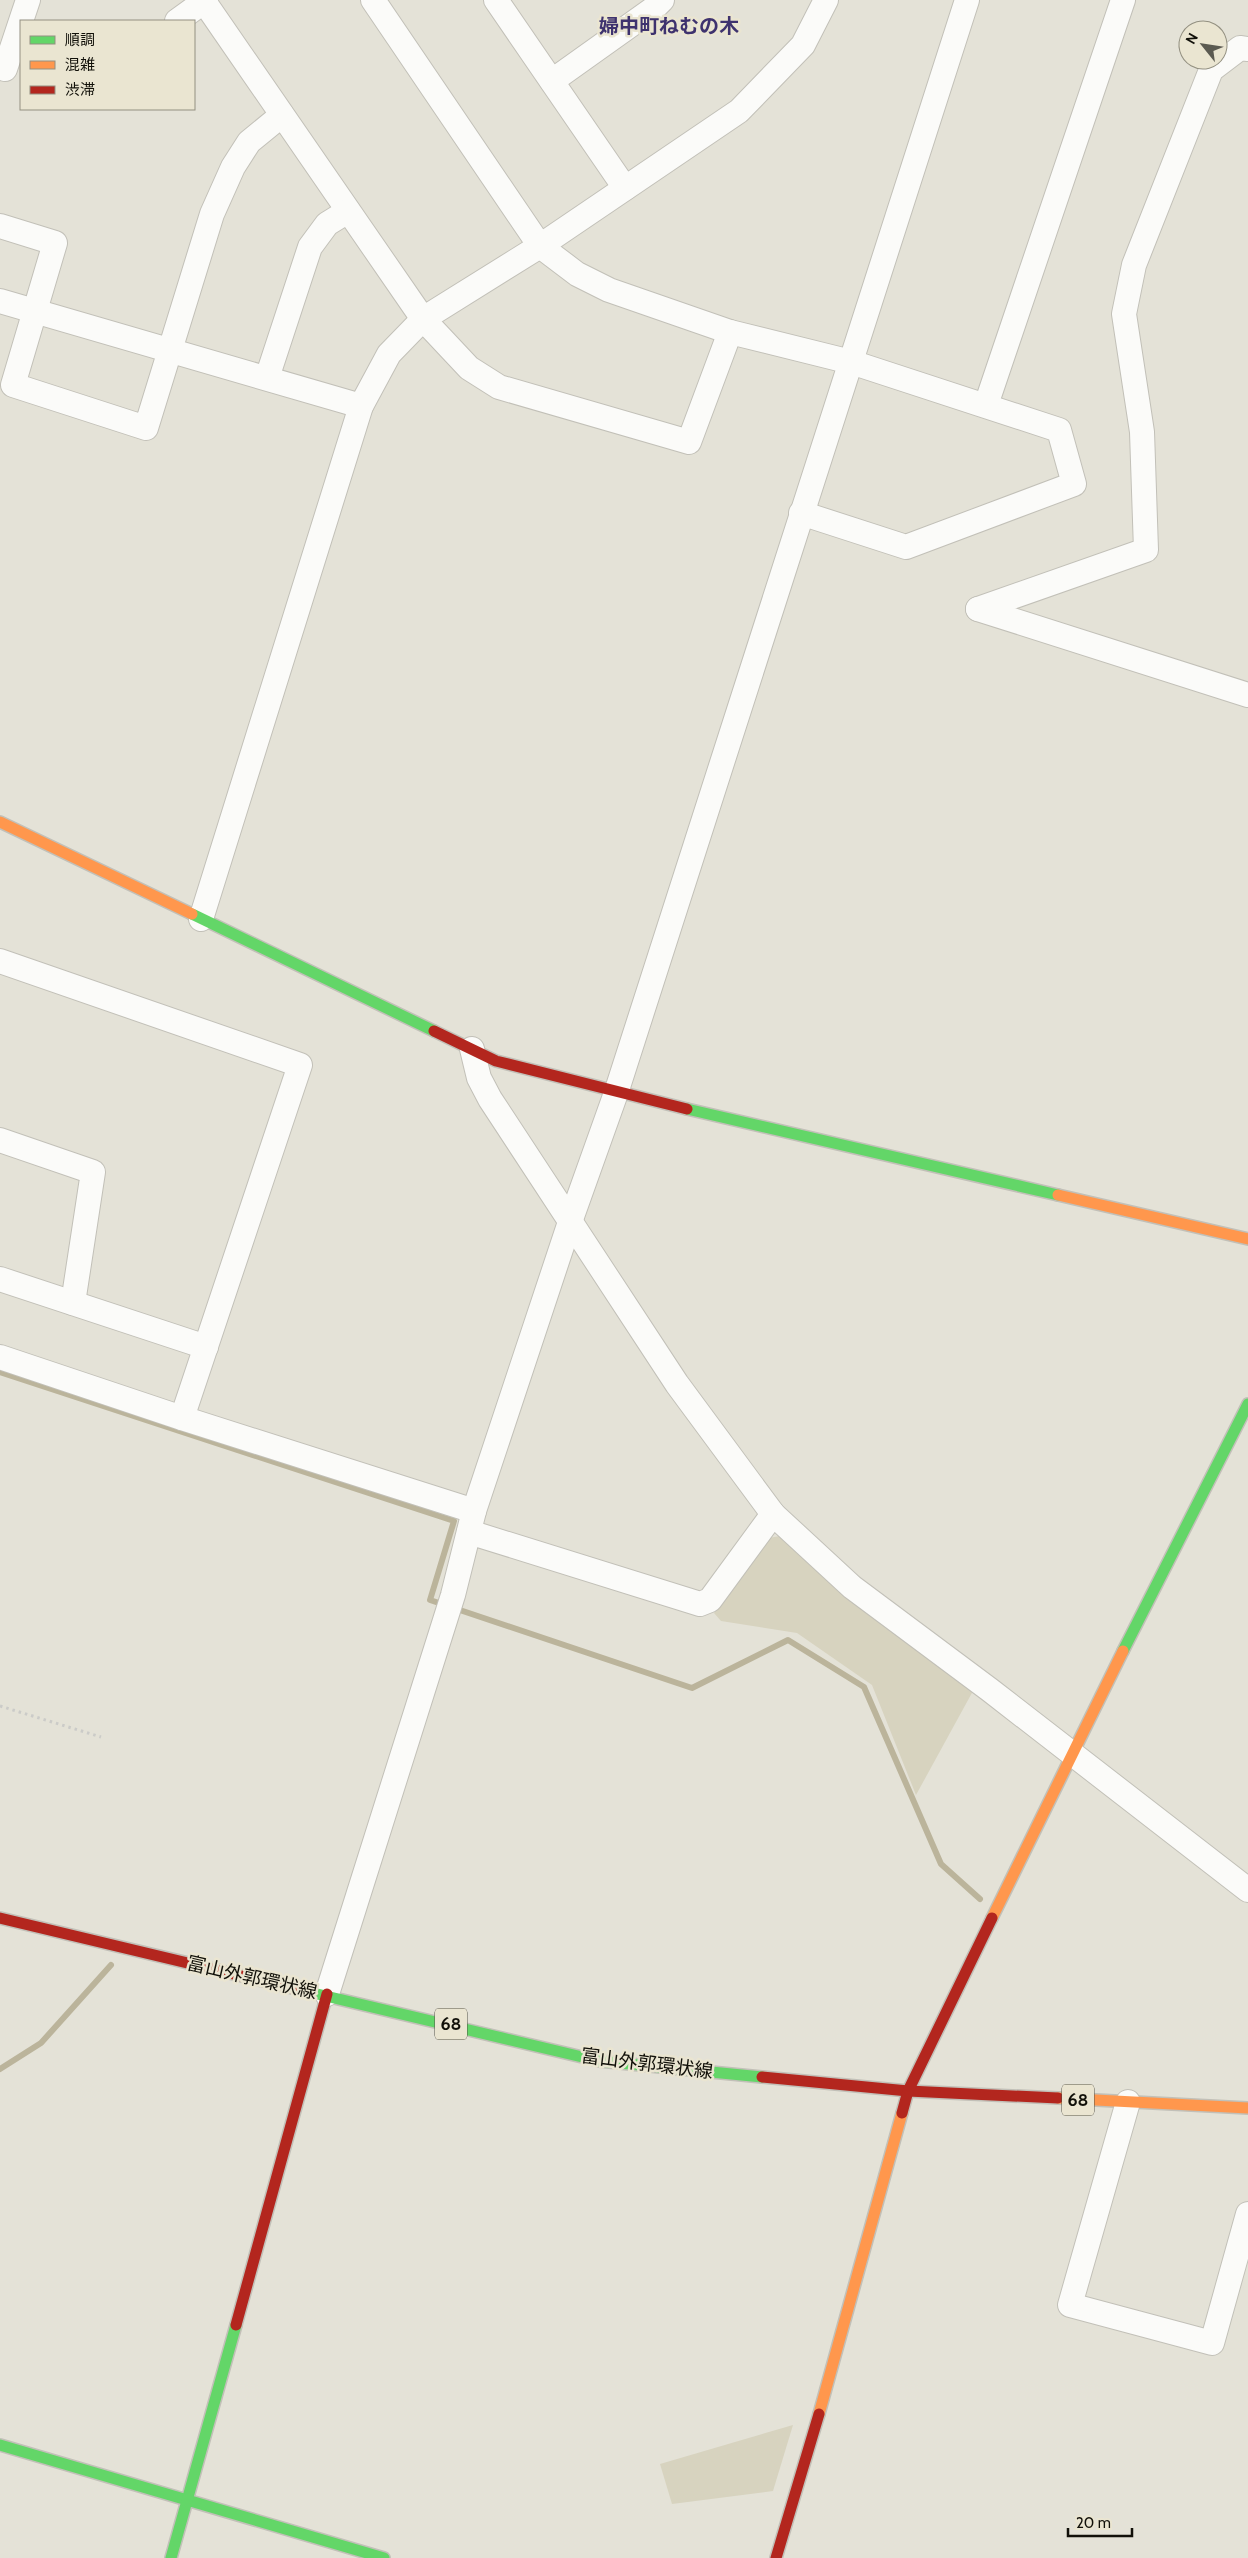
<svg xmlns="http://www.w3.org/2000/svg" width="1248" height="2558" viewBox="0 0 1248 2558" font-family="Cabin,'Noto Sans JP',sans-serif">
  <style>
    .green { fill: #d7d3bf }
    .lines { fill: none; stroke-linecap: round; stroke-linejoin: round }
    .stream { stroke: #bbb49b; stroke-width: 6 }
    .street-casing { stroke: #c2c0b8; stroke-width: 26 }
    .fast-casing { stroke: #c2c0b8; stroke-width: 14 }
    .slow-casing { stroke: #c2c0b8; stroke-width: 14 }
    .jam-casing { stroke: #c2c0b8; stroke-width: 14 }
    .path { stroke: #cbcbc8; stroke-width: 3; stroke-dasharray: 2.5 4; stroke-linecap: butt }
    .street { stroke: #fbfbf9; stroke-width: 24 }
    .fast { stroke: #63d668; stroke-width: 11 }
    .slow { stroke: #ff974d; stroke-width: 11 }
    .jam { stroke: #b3261e; stroke-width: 11 }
    .labels { text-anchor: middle; stroke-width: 5; stroke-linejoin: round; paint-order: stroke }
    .shield { fill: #eae5d1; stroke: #525045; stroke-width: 1 }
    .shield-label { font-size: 18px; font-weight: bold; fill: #111009 }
    .street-label { font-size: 19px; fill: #111009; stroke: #eae5d1 }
    .neighbourhood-label { font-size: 20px; font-weight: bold; fill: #3e326e; stroke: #eae5d1 }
  </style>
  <rect width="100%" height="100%" fill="#e4e2d7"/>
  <g class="green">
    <path d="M780 1536C840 1595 905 1642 973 1691L916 1795 872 1685 797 1633 721 1621 714 1613 763 1539Z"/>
    <path d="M793 2425 773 2491 672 2504 660 2464Z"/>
  </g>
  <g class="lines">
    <g class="stream">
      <path d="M0 1372 454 1521 430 1600 692 1688 788 1640 864 1687 941 1864 980 1899"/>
      <path d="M0 2069 41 2043 111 1965"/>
    </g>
    <defs>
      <g id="street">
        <path d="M203 0 423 319 469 368 499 387 689 442 730 332"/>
        <path d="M373 0 540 246 577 274 609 290 730 332 851 362 1059 430 1074 484 906 547 801 513"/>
        <path d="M496 0 625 188"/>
        <path d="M177 21 206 0"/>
        <path d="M5 69 28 0"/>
        <path d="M552 81 653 9 662 0"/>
        <path d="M0 226 55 243 13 385 146 428 212 214 233 167 249 142 282 115"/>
        <path d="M0 301 361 406"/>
        <path d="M267 378 310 247 327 224 348 211"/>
        <path d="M986 405 1123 0"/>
        <path d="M978 609 1146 550 1142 432 1124 314 1134 265 1211 70 1240 48 1248 49"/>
        <path d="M978 609 1248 695"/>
        <path d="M201 919 361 406 389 354 423 319 540 246 739 111 803 45 826 0"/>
        <path d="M0 961 300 1065 182 1418"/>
        <path d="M472 1049 479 1078 490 1099 677 1384 773 1514 852 1587 990 1690 1248 1890"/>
        <path d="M0 1140 93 1172 73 1303"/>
        <path d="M0 1279 206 1347"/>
        <path d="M0 1357 182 1418 474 1511"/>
        <path d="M469 1532 700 1604 710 1600 773 1514"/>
        <path d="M327 1994 453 1595 474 1511 570 1222 616 1093 967 0"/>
        <path d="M1128 2102 1070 2305 1212 2343 1248 2214"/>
      </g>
      <g id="fast">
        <path d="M192 914 434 1031"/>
        <path d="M687 1109 1058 1195"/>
        <path d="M1123 1651 1248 1404"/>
        <path d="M309 1992 599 2061 762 2077"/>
        <path d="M0 2445 384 2558"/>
        <path d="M171 2558 236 2325"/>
      </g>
      <g id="slow">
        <path d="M0 822 192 914"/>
        <path d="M1058 1195 1248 1239"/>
        <path d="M992 1918 1123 1651"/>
        <path d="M1058 2098 1248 2108"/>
        <path d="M819 2414 902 2113"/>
      </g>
      <g id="jam">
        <path d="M434 1031 496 1061 687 1109"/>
        <path d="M0 1918 309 1992"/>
        <path d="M762 2077 908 2091 1058 2098"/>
        <path d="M902 2113 908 2091 992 1918"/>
        <path d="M236 2325 327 1994"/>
        <path d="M776 2558 819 2414"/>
      </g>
    </defs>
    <use href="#street" class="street-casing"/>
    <use href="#fast" class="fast-casing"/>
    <use href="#slow" class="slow-casing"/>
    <use href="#jam" class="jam-casing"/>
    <path class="path" d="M0 1706 101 1737"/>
    <use href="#street" class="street"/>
    <use href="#fast" class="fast"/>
    <use href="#slow" class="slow"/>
    <use href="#jam" class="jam"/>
  </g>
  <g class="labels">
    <g class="shield">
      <rect x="435" y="2008.5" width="32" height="31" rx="4"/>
      <rect x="1062" y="2084.5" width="32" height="31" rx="4"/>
    </g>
    <g class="shield-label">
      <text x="451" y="2030">68</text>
      <text x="1078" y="2106">68</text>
    </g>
    <g class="street-label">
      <text transform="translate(252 1977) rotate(13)" y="7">富山外郭環状線</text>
      <text transform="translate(647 2063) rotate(7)" y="7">富山外郭環状線</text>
    </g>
    <g class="neighbourhood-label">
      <text x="669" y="33">婦中町ねむの木</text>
    </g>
  </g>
  <rect x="20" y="20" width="175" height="90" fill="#eae5d1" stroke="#939081"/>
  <rect x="30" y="36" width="25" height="8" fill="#63d668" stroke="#939081"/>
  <text x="65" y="45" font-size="15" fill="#111009">順調</text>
  <rect x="30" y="61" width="25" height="8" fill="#ff974d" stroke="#939081"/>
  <text x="65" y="70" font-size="15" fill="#111009">混雑</text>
  <rect x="30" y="86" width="25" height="8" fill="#b3261e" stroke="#939081"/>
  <text x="65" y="95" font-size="15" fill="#111009">渋滞</text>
  <g transform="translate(1203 45) rotate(300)"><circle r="24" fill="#eae5d1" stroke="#939081"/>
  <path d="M0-4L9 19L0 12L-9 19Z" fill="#5b5a51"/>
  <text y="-8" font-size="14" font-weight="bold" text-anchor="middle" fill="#111009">N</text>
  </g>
  <path d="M1068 2528v8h64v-8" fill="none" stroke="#111009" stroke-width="2.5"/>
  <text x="1076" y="2528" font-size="15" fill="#111009" stroke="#eae5d1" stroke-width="4" paint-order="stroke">20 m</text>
</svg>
